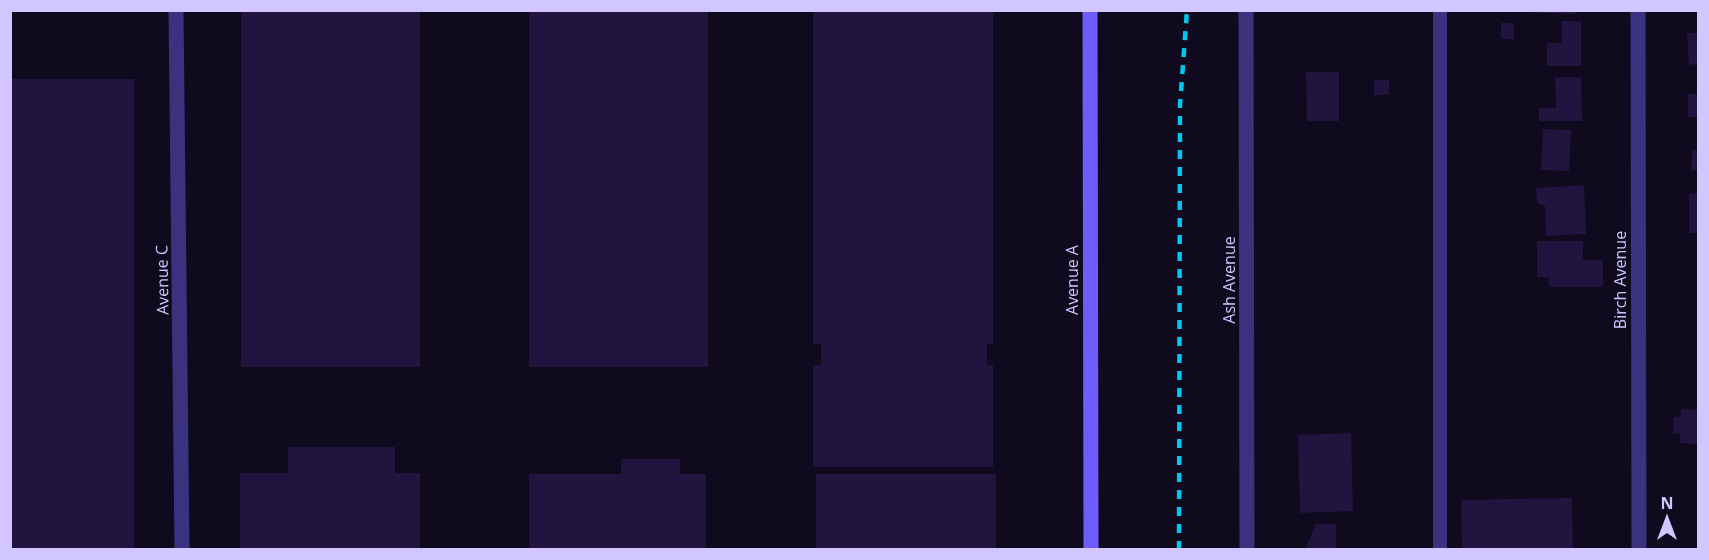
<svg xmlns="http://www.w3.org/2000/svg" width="1709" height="560" viewBox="0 0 1709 560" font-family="'Open Sans',sans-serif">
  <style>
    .building { fill: #21153f }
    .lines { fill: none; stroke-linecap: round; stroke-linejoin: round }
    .lane { stroke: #3b327f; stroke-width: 14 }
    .street { stroke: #3b327f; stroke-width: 15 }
    .secondary { stroke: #6d5dff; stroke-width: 15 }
    .rail { stroke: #00c7f1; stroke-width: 4.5; stroke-dasharray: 9 8; stroke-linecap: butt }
    .labels { text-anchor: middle; stroke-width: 4.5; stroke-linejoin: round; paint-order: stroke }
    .street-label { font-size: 16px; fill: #d1c6ff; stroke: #0f0a1d }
  </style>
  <rect width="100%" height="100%" fill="#0f0a1d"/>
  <g class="building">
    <rect x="241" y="10" width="179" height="357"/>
    <rect x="529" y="10" width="179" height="357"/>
    <path d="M813 10H993V344H987V365H993V467H813V365H821V344H813Z"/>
    <path d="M1523 10H1576V14L1523 12Z"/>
    <path d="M1562 21H1581V66H1547V43H1562Z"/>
    <rect x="1501" y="23" width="13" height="16"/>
    <path d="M1687 33H1698V64L1689 65Z"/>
    <path d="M1306 72H1339V121H1307Z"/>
    <path d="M1555 77H1581L1582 121H1539V108H1556Z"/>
    <rect x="10" y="79" width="124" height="471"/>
    <rect x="1374" y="80" width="15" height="15"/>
    <rect x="1688" y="94" width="10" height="23"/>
    <path d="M1543 129 1571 130 1569 171 1541 170Z"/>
    <path d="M1692 150H1698V171H1691Z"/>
    <path d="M1584 185 1586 234 1546 236 1545 206 1537 203 1536 188Z"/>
    <rect x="1689" y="194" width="9" height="39"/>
    <path d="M1537 241H1583V260H1603V287H1549V277H1537Z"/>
    <path d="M1681 409 1698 410V444L1680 443V434H1673L1674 417H1681Z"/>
    <path d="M1351 433 1353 511 1300 513 1298 435Z"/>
    <path d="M288 447H395V473H420V550H240V473H288Z"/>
    <path d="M621 459H680V474H706V550H529V474H621Z"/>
    <rect x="816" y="474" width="180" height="76"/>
    <path d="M1572 498 1573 550H1462L1461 500Z"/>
    <path d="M1316 524H1336V550H1305Z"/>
  </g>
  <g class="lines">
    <path class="lane" d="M1440 10V550"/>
    <g class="street">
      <path d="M176 10 182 550"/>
      <path d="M1246 10 1247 550"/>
      <path d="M1638 10 1639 550"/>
    </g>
    <path class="secondary" d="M1090 10 1091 550"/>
    <path class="rail" d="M1179 550 1180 105 1187 10"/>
  </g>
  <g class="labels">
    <g class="street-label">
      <text transform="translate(162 280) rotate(-91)" y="6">Avenue C</text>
      <text transform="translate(1072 280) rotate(-90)" y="6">Avenue A</text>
      <text transform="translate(1229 280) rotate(-90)" y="6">Ash Avenue</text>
      <text transform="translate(1620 280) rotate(-90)" y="6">Birch Avenue</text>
    </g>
  </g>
  <rect width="1709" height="560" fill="none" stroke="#d1c6ff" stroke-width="24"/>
  <g transform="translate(1667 518)" stroke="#0f0a1d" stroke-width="4.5" paint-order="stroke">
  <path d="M0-4.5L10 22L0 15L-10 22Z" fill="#d1c6ff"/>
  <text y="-9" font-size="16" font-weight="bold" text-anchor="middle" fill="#d1c6ff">N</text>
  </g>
</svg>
